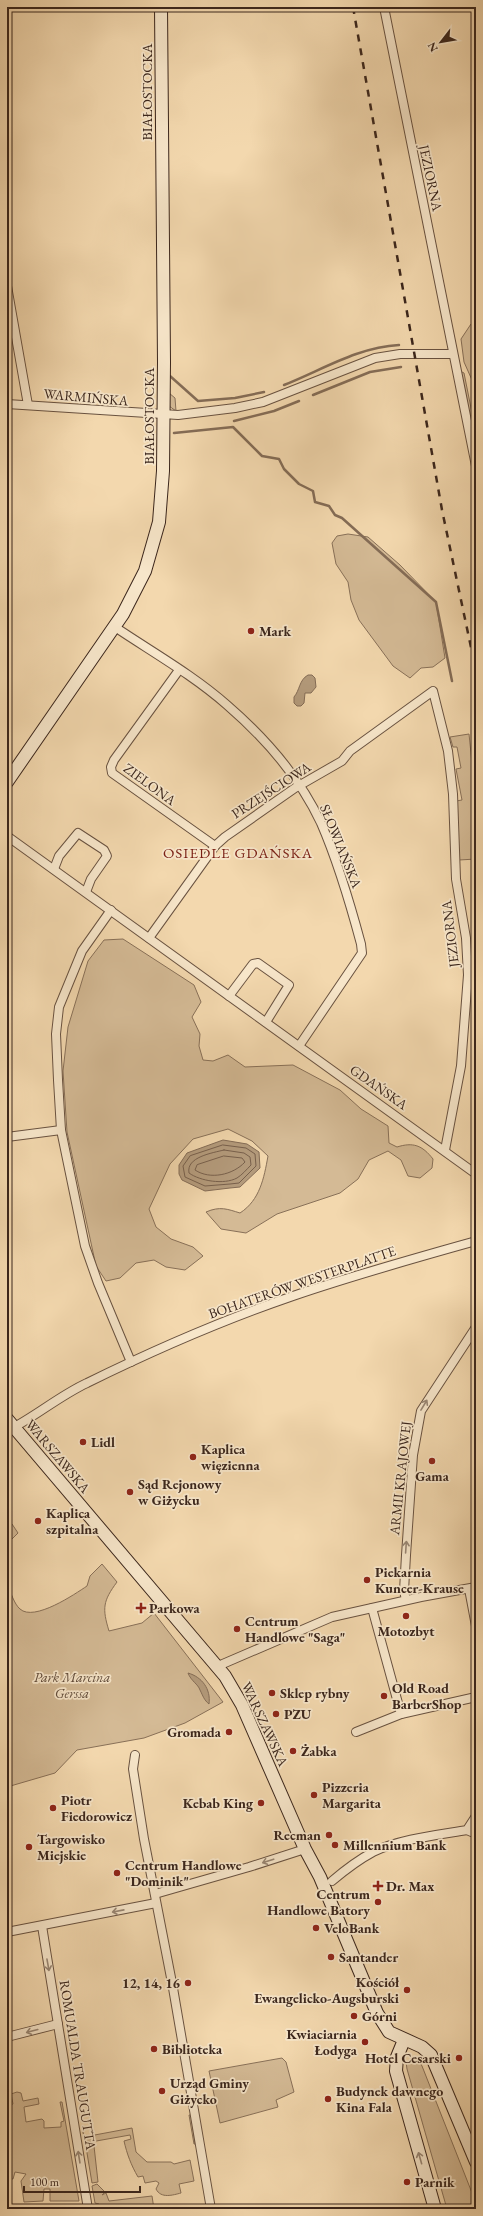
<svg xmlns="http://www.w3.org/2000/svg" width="483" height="2216" viewBox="0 0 483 2216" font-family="'EB Garamond',serif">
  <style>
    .green { fill: #d4ba95; stroke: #887058 }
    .water { fill: #b49b7c; stroke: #846c56 }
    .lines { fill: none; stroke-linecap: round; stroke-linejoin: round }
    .shore { stroke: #78604c; stroke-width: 1 }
    .stream { stroke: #846c56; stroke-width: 2.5 }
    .street-casing { stroke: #695240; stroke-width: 10 }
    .secondary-casing { stroke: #3b261c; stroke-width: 14 }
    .street { stroke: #f7e6ca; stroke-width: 8 }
    .secondary { stroke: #f7e6ca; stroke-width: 12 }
    .rail { stroke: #3b261c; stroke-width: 2.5; stroke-dasharray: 7 7; stroke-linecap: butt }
    .oneway { stroke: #998673 }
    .poi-dot { fill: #8f2418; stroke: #f7e6ca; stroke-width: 1.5 }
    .labels { text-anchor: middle; stroke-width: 3.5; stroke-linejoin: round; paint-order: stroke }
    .street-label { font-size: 14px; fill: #3b261c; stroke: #f7e6ca }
    .poi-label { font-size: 14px; font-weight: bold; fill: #3b261c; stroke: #f7e6ca; text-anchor: start }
    .park-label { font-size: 14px; font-style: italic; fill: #614b3a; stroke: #f7e6ca }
    .neighbourhood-label { font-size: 15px; letter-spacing: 1px; fill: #7a1f14; stroke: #f7e6ca }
  </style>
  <rect width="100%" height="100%" fill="#f3d8ae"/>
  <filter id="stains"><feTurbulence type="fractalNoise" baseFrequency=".005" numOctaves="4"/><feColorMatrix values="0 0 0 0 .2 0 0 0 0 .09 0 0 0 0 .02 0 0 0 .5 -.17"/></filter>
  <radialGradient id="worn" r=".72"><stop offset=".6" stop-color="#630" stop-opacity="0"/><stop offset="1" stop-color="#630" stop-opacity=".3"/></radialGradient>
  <g class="green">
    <path d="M476 321V389L464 362 461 339 471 324Z"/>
    <path d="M460 371 464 373 476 433V448Z"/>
    <path d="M169 393 175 398 176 411 169 406Z"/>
    <path d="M348 534 368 537 400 565 436 602 445 658 433 667 421 668 410 678 393 666 359 620 351 600 348 582 336 564 332 543 337 536Z"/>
    <path d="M469 734 476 802V859L459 860 456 801 462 800 456 769 461 768 457 747H453L450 737Z"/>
    <path d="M123 939 194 985 201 1002 192 1017 200 1034 199 1046 203 1060 213 1061 228 1055 245 1067 293 1065 340 1090 361 1109 388 1126 389 1143 397 1147C413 1142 422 1145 433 1159L432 1168 420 1178 408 1176 401 1160 388 1151 369 1160 358 1179 340 1193 277 1214 246 1233 221 1229 206 1212C220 1206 227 1209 240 1213 260 1200 264 1178 268 1156L252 1141 228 1129 193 1139 170 1164 149 1209 156 1227 171 1239 193 1247 203 1256 185 1270 166 1267 154 1260 136 1263 120 1278 106 1281 96 1266 67 1132 63 1071 68 1027 88 961 104 940Z"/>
    <path d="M12 1524 18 1533 7 1544V1529Z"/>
    <path d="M102 1564 117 1582C103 1601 102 1608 109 1631L142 1623 154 1613 223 1702 185 1723 144 1738 77 1750 55 1773 7 1787V1585C11 1592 14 1604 20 1609 34 1622 75 1594 87 1586L90 1576Z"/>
    <path d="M282 2058 286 2062 294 2092 276 2100 278 2107 220 2123 209 2071Z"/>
    <path d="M417 2058 422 2066 476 2203V2209H447L407 2069 406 2062Z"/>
    <path d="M17 2092 21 2093 23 2101 38 2098 39 2104 24 2107 26 2122 42 2119 44 2121V2128L61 2127V2122L64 2121 60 2102H62L79 2201H50V2189H44L43 2201 24 2202 21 2181 26 2174 15 2172 13 2179H7V2106L13 2104 11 2094Z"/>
    <path d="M189 2115H191L195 2144H194Z"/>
    <path d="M82 2126 84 2137 132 2128 136 2152 147 2162H171L174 2164 190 2160 194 2181 179 2184 181 2193C173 2195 161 2199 156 2189L159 2183 156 2181 145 2183 143 2176 138 2177C131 2165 127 2154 124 2141L131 2139 130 2135 85 2143Z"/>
    <path d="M94 2146 98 2182 92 2183 86 2147Z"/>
    <path d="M97 2184 105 2192 102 2195 106 2193 109 2201 152 2196 154 2209H100L99 2204 95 2203 92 2186Z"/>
  </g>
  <g class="water">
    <path d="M308 675H312L315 678 316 687 311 693H305L304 703 301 706H297L294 703V697C300 690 299 680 308 675Z"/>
    <path d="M223 1140 247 1144 259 1152 260 1168 240 1187 230 1188 205 1191 182 1180 179 1174V1165L187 1153Z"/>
    <path d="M188 1673C202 1677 211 1689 209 1704 204 1700 203 1696 200 1690 198 1684 191 1681 188 1673Z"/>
  </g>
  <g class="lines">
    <g class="shore">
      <path d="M223 1145 246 1148 255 1154 256 1166 239 1183 230 1184 205 1186 185 1177 183 1166 190 1156Z"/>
      <path d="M224 1150 244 1153 250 1157 251 1165C247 1169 242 1175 237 1178 224 1185 200 1181 189 1173 186 1157 212 1153 224 1150Z"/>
      <path d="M224 1156 242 1158 245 1162C233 1175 210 1180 195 1170L197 1165Z"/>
    </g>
    <g class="stream">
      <path d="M170 376 198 401 235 398 264 392"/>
      <path d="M284 385C322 370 358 347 399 345"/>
      <path d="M313 395 370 372 401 367"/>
      <path d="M234 421 274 411 299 401"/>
      <path d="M174 433 233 427 262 456 279 459 284 469 299 484 313 491 315 502 329 506 335 515 342 518 436 602 452 681"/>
    </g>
    <defs>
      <g id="street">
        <path d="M384 7 476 466"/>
        <path d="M7 286 28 405"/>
        <path d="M7 404 178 415 235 408 263 402 375 358 400 354H453"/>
        <path d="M115 627C152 652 193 675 227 705 264 737 300 778 321 823 338 862 350 903 361 944L362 953 299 1046"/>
        <path d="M179 670 114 760 111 767 112 773 215 846"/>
        <path d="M7 836 476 1174"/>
        <path d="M54 869 59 856 78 833 104 850 107 856 91 879 86 892"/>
        <path d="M111 910 82 951 59 1007 56 1034 58 1080 61 1130 85 1246 98 1283 131 1362"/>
        <path d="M149 938 215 846 225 837 295 788 342 761 350 751 433 691 448 751 453 794 456 879 466 938 468 975 461 1066 445 1150"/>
        <path d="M229 996 253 964 258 963 289 985 266 1022"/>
        <path d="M7 1137 61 1130"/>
        <path d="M7 1431C35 1417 59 1396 87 1383 154 1350 223 1320 293 1296 354 1275 415 1258 476 1241"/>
        <path d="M469 1589 476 1626"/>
        <path d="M406 1600 404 1591 406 1555 413 1455 421 1411 476 1327"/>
        <path d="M372 1608 401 1714"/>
        <path d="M218 1666 332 1617 421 1597 476 1587"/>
        <path d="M356 1732 401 1714 476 1697"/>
        <path d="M135 1755 133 1769 144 1839 173 1988 211 2209"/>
        <path d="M467 1830 476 1834"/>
        <path d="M332 1881C345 1870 358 1860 373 1852 400 1839 437 1835 467 1830L476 1816"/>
        <path d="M155 1894 249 1867 305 1849"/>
        <path d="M42 1926 88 2209"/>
        <path d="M7 1932 156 1903"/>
        <path d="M7 2037 58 2024"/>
      </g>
      <g id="secondary">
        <path d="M7 782 123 614 145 571 159 522 163 471 164 362 161 7"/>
        <path d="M7 1419 225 1676 242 1705 305 1849 320 1877 377 2013 389 2032 422 2047 431 2055 476 2162"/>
        <path d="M404 2040 397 2057 396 2071 435 2209"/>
      </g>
    </defs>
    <use href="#street" class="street-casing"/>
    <use href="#secondary" class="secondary-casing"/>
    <use href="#street" class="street"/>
    <use href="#secondary" class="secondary"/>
    <path class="rail" d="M353 7 442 510 476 671"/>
  </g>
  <defs><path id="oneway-shaft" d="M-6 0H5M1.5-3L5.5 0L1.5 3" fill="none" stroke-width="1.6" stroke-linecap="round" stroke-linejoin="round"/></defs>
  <g class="oneway">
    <use href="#oneway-shaft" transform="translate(424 1405) rotate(-59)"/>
    <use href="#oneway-shaft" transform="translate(406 1547) rotate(-86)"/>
    <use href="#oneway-shaft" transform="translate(268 1861) rotate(162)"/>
    <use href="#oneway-shaft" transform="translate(118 1911) rotate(169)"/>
    <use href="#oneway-shaft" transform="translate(48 1965) rotate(80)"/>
    <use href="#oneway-shaft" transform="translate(32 2031) rotate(165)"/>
    <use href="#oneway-shaft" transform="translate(79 2157) rotate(-99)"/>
    <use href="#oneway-shaft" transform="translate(420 2158) rotate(-106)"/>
  </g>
  <g class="poi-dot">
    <circle cx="251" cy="631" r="4"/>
    <circle cx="83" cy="1442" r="4"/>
    <circle cx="193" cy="1457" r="4"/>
    <circle cx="432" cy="1461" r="4"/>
    <circle cx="130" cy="1492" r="4"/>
    <circle cx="38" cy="1521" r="4"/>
    <circle cx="367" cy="1580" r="4"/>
    <path d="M139 1602h4v4h4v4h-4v4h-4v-4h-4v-4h4z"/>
    <circle cx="406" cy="1616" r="4"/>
    <circle cx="237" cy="1629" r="4"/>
    <circle cx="272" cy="1693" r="4"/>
    <circle cx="384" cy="1696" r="4"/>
    <circle cx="276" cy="1714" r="4"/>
    <circle cx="229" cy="1732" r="4"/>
    <circle cx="293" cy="1751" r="4"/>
    <circle cx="314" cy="1795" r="4"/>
    <circle cx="261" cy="1803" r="4"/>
    <circle cx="53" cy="1808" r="4"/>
    <circle cx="329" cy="1835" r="4"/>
    <circle cx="335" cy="1845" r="4"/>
    <circle cx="29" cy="1847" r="4"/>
    <circle cx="117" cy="1873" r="4"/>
    <path d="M376 1880h4v4h4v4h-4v4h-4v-4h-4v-4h4z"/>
    <circle cx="378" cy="1902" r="4"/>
    <circle cx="316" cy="1928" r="4"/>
    <circle cx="331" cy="1957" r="4"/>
    <circle cx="188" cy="1983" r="4"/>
    <circle cx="407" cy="1990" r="4"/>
    <circle cx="354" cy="2016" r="4"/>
    <circle cx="365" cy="2042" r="4"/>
    <circle cx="154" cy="2049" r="4"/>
    <circle cx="459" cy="2058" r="4"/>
    <circle cx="162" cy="2091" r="4"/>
    <circle cx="328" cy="2099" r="4"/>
    <circle cx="407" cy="2182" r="4"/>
  </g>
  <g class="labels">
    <g class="street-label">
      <text transform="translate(147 92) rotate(-90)" y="5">BIAŁOSTOCKA</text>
      <text transform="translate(431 178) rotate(78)" y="5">JEZIORNA</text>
      <text transform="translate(86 397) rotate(5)" y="5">WARMIŃSKA</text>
      <text transform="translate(149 416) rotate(-90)" y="5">BIAŁOSTOCKA</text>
      <text transform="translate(150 784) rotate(36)" y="5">ZIELONA</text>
      <text transform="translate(271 790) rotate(-33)" y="5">PRZEJŚCIOWA</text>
      <text transform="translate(341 846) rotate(68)" y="5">SŁOWIAŃSKA</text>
      <text transform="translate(450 934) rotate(-97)" y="5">JEZIORNA</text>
      <text transform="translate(379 1087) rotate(35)" y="5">GDAŃSKA</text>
      <text transform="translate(302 1282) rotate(-19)" y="5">BOHATERÓW WESTERPLATTE</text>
      <text transform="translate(58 1456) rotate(50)" y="5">WARSZAWSKA</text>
      <text transform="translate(400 1478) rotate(-84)" y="5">ARMII KRAJOWEJ</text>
      <text transform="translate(265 1724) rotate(65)" y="5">WARSZAWSKA</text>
      <text transform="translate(78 2065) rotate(81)" y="5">ROMUALDA TRAUGUTTA</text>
    </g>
    <g class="poi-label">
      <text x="259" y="636">Mark</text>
      <text x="91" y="1447">Lidl</text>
      <text x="201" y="1454">Kaplica<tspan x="201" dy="16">więzienna</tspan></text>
      <text x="432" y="1481" text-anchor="middle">Gama</text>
      <text x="138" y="1489">Sąd Rejonowy<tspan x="138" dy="16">w Giżycku</tspan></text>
      <text x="46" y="1518">Kaplica<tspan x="46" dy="16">szpitalna</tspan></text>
      <text x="375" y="1577">Piekarnia<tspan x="375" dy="16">Kuncer-Krause</tspan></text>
      <text x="149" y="1613">Parkowa</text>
      <text x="245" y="1626">Centrum<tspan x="245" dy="16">Handlowe "Saga"</tspan></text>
      <text x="406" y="1636" text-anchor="middle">Motozbyt</text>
      <text x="392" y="1693">Old Road<tspan x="392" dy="16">BarberShop</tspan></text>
      <text x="280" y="1698">Sklep rybny</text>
      <text x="284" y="1719">PZU</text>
      <text x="221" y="1737" text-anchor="end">Gromada</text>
      <text x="301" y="1756">Żabka</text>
      <text x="322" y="1792">Pizzeria<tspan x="322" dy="16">Margarita</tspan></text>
      <text x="61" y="1805">Piotr<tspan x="61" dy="16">Fiedorowicz</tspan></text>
      <text x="253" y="1808" text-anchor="end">Kebab King</text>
      <text x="321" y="1840" text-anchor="end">Recman</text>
      <text x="37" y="1844">Targowisko<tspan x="37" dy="16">Miejskie</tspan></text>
      <text x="343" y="1850">Millennium Bank</text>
      <text x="125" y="1870">Centrum Handlowe<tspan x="125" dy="16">"Dominik"</tspan></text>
      <text x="386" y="1891">Dr. Max</text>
      <text x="370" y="1899" text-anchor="end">Centrum<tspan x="370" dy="16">Handlowe Batory</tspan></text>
      <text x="324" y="1933">VeloBank</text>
      <text x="339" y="1962">Santander</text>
      <text x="399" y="1987" text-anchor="end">Kościół<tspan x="399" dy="16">Ewangelicko-Augsburski</tspan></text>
      <text x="180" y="1988" text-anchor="end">12, 14, 16</text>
      <text x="362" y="2021">Górni</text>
      <text x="357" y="2039" text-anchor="end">Kwiaciarnia<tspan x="357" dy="16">Łodyga</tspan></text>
      <text x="162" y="2054">Biblioteka</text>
      <text x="451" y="2063" text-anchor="end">Hotel Cesarski</text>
      <text x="170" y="2088">Urząd Gminy<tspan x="170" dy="16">Giżycko</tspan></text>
      <text x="336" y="2096">Budynek dawnego<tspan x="336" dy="16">Kina Fala</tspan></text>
      <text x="415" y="2187">Parnik</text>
    </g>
    <g class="park-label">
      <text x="72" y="1682">Park Marcina<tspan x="72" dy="16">Gerssa</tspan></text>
    </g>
    <g class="neighbourhood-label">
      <text x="238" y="858">OSIEDLE GDAŃSKA</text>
    </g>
  </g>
  <rect width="483" height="2216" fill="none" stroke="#f3d8ae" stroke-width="24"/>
  <rect x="8" y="8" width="467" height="2200" fill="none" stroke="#3b261c" stroke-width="2"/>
  <rect x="12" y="12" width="459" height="2192" fill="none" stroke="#3b261c"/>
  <g transform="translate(441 42) rotate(239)" stroke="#f7e6ca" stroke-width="3" paint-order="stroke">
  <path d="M0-3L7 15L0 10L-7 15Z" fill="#3b261c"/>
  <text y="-6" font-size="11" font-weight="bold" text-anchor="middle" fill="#3b261c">N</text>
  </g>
  <path d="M24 2186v6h116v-6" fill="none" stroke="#3b261c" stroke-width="2"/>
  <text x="30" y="2186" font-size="12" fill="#3b261c" stroke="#f7e6ca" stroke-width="3" paint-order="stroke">100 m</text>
  <rect width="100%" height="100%" filter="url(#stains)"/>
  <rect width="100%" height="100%" fill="url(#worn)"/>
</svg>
